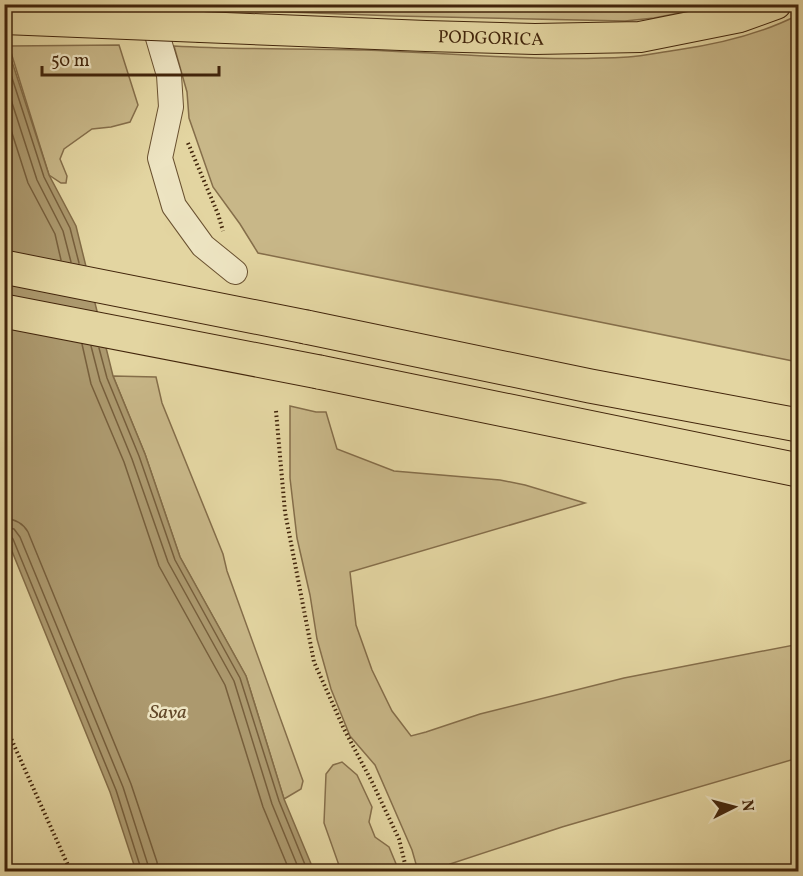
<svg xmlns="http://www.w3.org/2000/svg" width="803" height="876" viewBox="0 0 803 876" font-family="Vollkorn,serif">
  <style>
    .green { fill: #c8b788; stroke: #856e4a; stroke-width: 1.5 }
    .water { fill: #ac996e; stroke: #826b46; stroke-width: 1.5 }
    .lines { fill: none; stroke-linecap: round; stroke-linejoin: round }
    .shore { stroke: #775f3c; stroke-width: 1.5 }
    .minor-casing { stroke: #6a5130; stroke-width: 26 }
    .major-casing { stroke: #42250b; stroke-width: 32 }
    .highway-casing { stroke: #42250b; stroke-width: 35 }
    .path { stroke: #42250b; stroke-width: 4; stroke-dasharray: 1.5 3; stroke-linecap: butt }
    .minor { stroke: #ede4c2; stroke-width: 24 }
    .major { stroke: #e3d5a1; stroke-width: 30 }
    .highway { stroke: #e3d5a1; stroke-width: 33 }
    .major-bridge-casing { stroke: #42250b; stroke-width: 32; stroke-linecap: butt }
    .highway-bridge-casing { stroke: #42250b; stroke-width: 35; stroke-linecap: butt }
    .major-bridge { stroke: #e3d5a1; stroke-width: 30 }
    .highway-bridge { stroke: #e3d5a1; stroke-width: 33 }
    .labels { text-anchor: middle; stroke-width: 5; stroke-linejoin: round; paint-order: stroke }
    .street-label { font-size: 18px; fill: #42250b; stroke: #ede4c2 }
    .water-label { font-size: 20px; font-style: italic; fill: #624829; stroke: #ede4c2 }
  </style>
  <rect width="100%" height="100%" fill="#e3d5a1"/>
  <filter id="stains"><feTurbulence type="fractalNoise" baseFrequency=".00333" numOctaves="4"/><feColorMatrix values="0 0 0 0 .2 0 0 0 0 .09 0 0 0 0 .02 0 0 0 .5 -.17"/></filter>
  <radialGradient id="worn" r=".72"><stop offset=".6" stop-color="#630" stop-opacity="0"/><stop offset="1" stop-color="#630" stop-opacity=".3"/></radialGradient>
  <g class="green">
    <path d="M181 5 720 4V5L654 18 625 21 396 16 260 11Z"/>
    <path d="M798 15V362L258 253 240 224 213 187 189 118 187 92 174 46C237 50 301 48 364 50 452 53 540 62 628 57 644 56 661 52 677 50 719 44 761 34 798 15Z"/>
    <path d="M119 45 138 105 130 122 111 127 92 129 64 149 60 159 67 176 66 183H61L49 175 9 46Z"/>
    <path d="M113 376 156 377 162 403 223 554 227 571 303 781 301 789 284 799 246 676 180 557 145 454Z"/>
    <path d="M290 406 316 412H326L337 449 394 471 500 480 525 485 585 503 350 572 356 625 372 670 392 711 411 736 426 732 480 714 624 678 794 645 798 661V758L562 827 450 864 451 871H418L412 850 375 765 350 736 331 689 317 639 310 595 297 538 290 478Z"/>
    <path d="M342 762 357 775 372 807 369 822 375 837 389 847 399 871H341L324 823 326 774 333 765Z"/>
  </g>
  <path class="water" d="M4 37 49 175 76 226 113 376 145 454 180 557 246 676 284 799 314 871H136L110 792 5 534Z"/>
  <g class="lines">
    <g class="shore">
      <path d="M4 53 44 177 70 228 79 263"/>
      <path d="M4 78 37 180 63 231 71 262"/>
      <path d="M4 108 28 183 55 234 61 260"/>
      <path d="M82 344 91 384 124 462 159 566 225 685 263 807 290 872"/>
      <path d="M91 346 100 381 132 459 168 562 234 681 272 804 300 872"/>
      <path d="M99 348 107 378 139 456 175 560 240 678 279 801 308 872"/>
      <path d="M4 518C15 519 23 523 28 532L131 784 157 862 158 872"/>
      <path d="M4 527 14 529 20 537 123 787 148 865 149 872"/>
      <path d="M4 535H9L13 539 116 790 142 872"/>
    </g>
    <defs>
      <path id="minor" d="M148 4 169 75 171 107 160 158 174 206 203 246 235 272"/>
      <g id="major">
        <path id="s1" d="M201 27 426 36 535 39 640 37 740 17 776 4"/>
      </g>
      <g id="highway">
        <path d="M306 327 590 386 798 425"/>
        <path d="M319 372 798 470"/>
      </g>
    </defs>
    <use href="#minor" class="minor-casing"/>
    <use href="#major" class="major-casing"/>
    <use href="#highway" class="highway-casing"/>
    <g class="path">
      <path d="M188 143 218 214 223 231"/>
      <path d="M276 411 285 512 314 662 344 729 372 782 399 839 407 872"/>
      <path d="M4 723 71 872"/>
    </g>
    <use href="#minor" class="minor"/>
    <use href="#major" class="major"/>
    <use href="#highway" class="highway"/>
    <defs>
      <path id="major-bridge" d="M4 19 201 27"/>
      <g id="highway-bridge">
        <path d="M4 267 306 327"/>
        <path d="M4 311 319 372"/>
      </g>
    </defs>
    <use href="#major-bridge" class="major-bridge-casing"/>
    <use href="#highway-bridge" class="highway-bridge-casing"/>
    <use href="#major-bridge" class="major-bridge"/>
    <use href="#highway-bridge" class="highway-bridge"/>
  </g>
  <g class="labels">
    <g class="street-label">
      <text dy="6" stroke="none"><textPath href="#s1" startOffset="290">PODGORICA</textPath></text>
    </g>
    <g class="water-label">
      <text x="168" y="718">Sava</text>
    </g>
  </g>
  <rect width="803" height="876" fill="none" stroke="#e3d5a1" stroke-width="24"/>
  <rect x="6" y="6" width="791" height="864" fill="none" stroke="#42250b" stroke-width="3"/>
  <rect x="12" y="12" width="779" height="852" fill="none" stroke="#42250b" stroke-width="1.5"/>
  <g transform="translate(734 807) rotate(84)" stroke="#ede4c2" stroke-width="4.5" paint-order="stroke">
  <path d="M0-4.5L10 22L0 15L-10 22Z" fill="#42250b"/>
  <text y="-9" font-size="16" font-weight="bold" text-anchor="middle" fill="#42250b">N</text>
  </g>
  <path d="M42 66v9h177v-9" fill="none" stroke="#42250b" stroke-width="3"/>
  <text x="51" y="66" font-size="18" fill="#42250b" stroke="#ede4c2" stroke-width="4.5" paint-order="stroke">50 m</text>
  <rect width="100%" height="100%" filter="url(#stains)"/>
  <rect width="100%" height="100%" fill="url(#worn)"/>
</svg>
